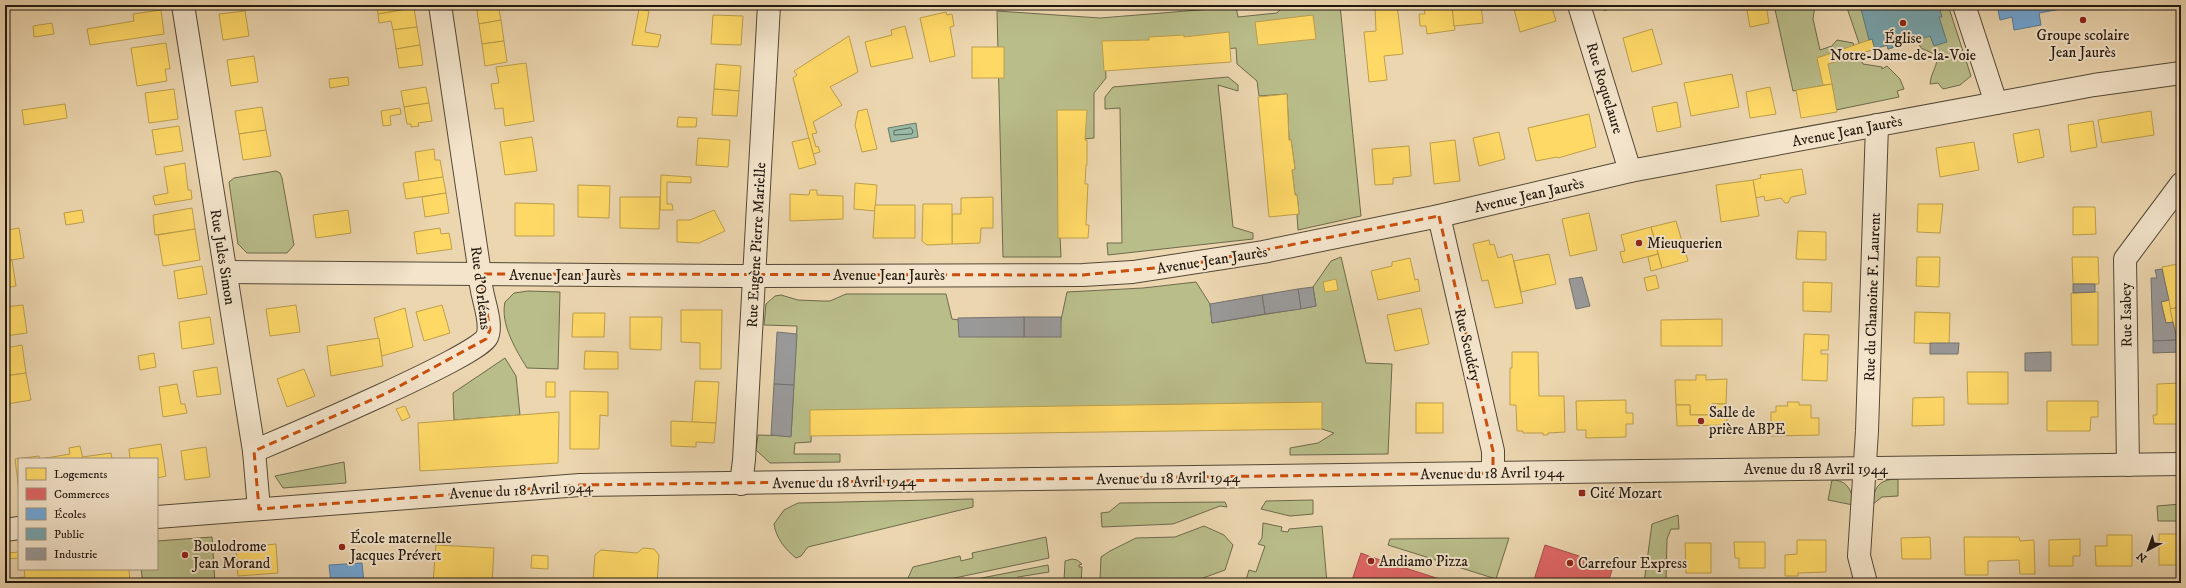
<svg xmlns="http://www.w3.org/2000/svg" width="2186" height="588" viewBox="0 0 2186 588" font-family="'IM FELL DW Pica',serif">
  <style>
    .green { fill: #b9bd8a; stroke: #6e6a4c }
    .water { fill: #9abaa5; stroke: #6a7969 }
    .homes { fill: #ffd966; stroke: #bd9f4c }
    .shops { fill: #e06666; stroke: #a74f4c }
    .schools { fill: #6fa8dc; stroke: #587d9e }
    .public { fill: #76a5af; stroke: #5d7b7f }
    .industry { fill: #999; stroke: #75726f }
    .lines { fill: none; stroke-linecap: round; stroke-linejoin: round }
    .shore { stroke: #5e695a; stroke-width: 1 }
    .minor-casing { stroke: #544836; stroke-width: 24 }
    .minor { stroke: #f3e4cb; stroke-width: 22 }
    .marked { fill: none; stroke: #ca4f0c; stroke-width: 3; stroke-dasharray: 8 5; stroke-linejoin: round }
    .poi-dot { fill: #8f2418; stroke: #f3e4cb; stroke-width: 1.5 }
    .labels { text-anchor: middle; stroke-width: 4; stroke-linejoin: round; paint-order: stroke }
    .poi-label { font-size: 15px; fill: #22180e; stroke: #f3e4cb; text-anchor: start }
    .street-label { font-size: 15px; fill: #22180e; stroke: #f3e4cb }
  </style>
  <rect width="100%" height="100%" fill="#ecd6af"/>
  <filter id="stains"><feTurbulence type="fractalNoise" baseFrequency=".005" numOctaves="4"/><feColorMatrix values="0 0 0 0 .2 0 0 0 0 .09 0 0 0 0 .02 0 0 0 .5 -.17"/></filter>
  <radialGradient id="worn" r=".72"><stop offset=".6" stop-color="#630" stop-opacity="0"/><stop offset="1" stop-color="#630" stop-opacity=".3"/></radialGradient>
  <g class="green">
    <path d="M1284 5H1340L1361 216 1298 230 1297 215 1299 214 1297 195H1295L1292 170 1295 169 1291 140H1289L1287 94 1259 96 1257 81 1237 64 1236 48 1105 58 1106 78 1094 93V138L1083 139 1060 236 1061 257H1003L997 11 1100 18 1236 7 1238 17 1277 13Z"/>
    <path d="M1774 5H1815L1813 19 1820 50 1832 46 1837 40 1853 43 1863 64 1882 67V69L1887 66 1900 79 1904 89 1897 91 1899 97 1836 110 1832 84 1793 91Z"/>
    <path d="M1846 5H1948L1971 76 1960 85 1943 89 1938 83 1930 84C1931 73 1936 69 1937 59L1932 53 1921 48 1917 40 1888 49 1887 45 1864 52 1859 43Z"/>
    <path d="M1228 77 1238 85V91L1218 85 1233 227 1253 233V239L1108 255 1107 243H1122L1120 108 1105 109V97L1113 87Z"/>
    <path d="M276 171 280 173 282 178 294 245 287 253H247L238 244 229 182 234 178Z"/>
    <path d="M1341 257 1366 363 1392 364 1388 454 1290 455V448L1318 443 1334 433 1319 428 812 412 811 442 795 443 794 454H840V462L770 463 756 450 758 435 791 436 797 326 764 325 766 304 775 296 781 295 798 300 822 301H830L846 294H946L952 319 1058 334 1067 292 1143 288 1196 282 1210 304 1212 323 1316 306 1313 287 1331 261Z"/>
    <path d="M528 291 560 292 558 369 527 368C516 350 500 324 505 302L514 293Z"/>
    <path d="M505 358 516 376 520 415 454 420 453 393Z"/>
    <path d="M344 462 346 483 283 488 275 476Z"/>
    <path d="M1898 479V496L1882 497 1872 505C1874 487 1879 479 1898 479Z"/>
    <path d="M1832 480C1847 480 1853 491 1853 505L1828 500Z"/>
    <path d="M973 499V507L808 547 801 556 796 558C785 549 776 538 774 524L784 510 798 503Z"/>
    <path d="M1313 500V514L1290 516 1261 509 1266 501Z"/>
    <path d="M1225 502 1227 507 1220 506 1173 524 1102 527 1101 513 1109 512 1120 503Z"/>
    <path d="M2181 504V521H2158L2157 506Z"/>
    <path d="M1678 515 1679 529H1671L1667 539 1666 583H1644L1652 524Z"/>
    <path d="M1263 523 1282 527 1281 531 1288 532 1289 529 1322 526 1327 583H1245L1249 570 1256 572 1265 546 1258 544 1262 538Z"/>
    <path d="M1204 526 1224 535 1233 545 1225 570 1203 578 1201 583H1116L1100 580 1101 557 1110 551 1136 538 1175 537Z"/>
    <path d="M212 537 215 583H143L141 569H157V541Z"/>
    <path d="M1046 537 1049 558 931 583H909L908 578 913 567 960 556 961 561 973 558 972 553Z"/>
    <path d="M1509 538 1496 579 1388 545 1390 539Z"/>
    <path d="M1072 559 1077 560 1082 564 1079 565V567H1082L1081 582H1064L1065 561Z"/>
    <path d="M1048 565 1049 572 1018 577 1017 583H956Z"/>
  </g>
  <path class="water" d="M916 123 918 137 891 142 888 128Z"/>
  <g class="homes">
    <path d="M377 5H414V8L378 14Z"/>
    <path d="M476 5H498L501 20 479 24Z"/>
    <path d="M1397 5 1403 54 1384 56 1387 80 1369 82 1364 32 1376 31 1375 7Z"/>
    <path d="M1424 5H1452L1455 30 1427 34 1426 26H1420L1419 14H1425Z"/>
    <path d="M1452 5H1481L1483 23 1454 26Z"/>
    <path d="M1513 5H1543V7L1551 5 1556 21 1520 32Z"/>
    <path d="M1603 5H1622L1604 11Z"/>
    <path d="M1746 5H1766L1769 23 1750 27Z"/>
    <path d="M414 8 417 27 393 30 391 21 379 23 378 14Z"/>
    <path d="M639 9 649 11 645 32 661 35 658 47 632 45Z"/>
    <path d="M161 10 164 34 90 45 87 29 134 21 133 14Z"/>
    <path d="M245 11 249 36 223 40 219 14Z"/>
    <path d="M946 12 947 15 952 14 954 26 950 27 955 56 930 62 920 18Z"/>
    <path d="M713 15 743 16 741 45 711 44Z"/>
    <path d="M1313 15 1316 39 1258 45 1255 22Z"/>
    <path d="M501 20 504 41 482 44 479 24Z"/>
    <path d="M52 23 54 34 34 37 33 26Z"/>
    <path d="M905 26 913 58 871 67 865 42 892 35 891 30Z"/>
    <path d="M417 27 420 45 396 49 393 30Z"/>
    <path d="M1652 29 1662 64 1632 72 1623 38Z"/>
    <path d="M1229 32 1231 62 1104 71 1102 41 1149 40V37L1184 35V37Z"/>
    <path d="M849 36 858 72 830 87 842 105 813 122 817 133 812 134 816 147 818 146 820 152 813 154 793 78 797 75 794 71Z"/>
    <path d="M1872 39 1875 49 1828 64 1832 84 1823 85 1817 58Z"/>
    <path d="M504 41 507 62 485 66 482 44Z"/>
    <path d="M166 43 170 69H165L167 81 137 86 131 48Z"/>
    <path d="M420 45 423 65 399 68 396 49Z"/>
    <rect x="972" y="47" width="32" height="31"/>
    <path d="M254 56 258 82 231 86 227 60Z"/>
    <path d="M526 63 534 121 505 126 503 108 495 109 491 84 499 83 496 67Z"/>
    <path d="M716 64 741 66 739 91 714 89Z"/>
    <path d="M1732 74 1739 107 1691 116 1684 83Z"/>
    <path d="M348 77 349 85 330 88 329 79Z"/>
    <path d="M1832 84 1837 112 1801 118 1796 90Z"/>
    <path d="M426 87 429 103 404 107 401 91Z"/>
    <path d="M1770 87 1776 114 1750 118 1746 92Z"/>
    <path d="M174 89 178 119 149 123 145 93Z"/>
    <path d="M714 89 739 91 737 116 712 115Z"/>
    <path d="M1287 94 1289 140H1291L1295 169 1292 170 1295 195H1297L1299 214 1269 217 1258 97Z"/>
    <path d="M1677 102 1681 127 1657 132 1652 107Z"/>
    <path d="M429 103 432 121 418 123 419 126 411 127V124H407L404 107Z"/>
    <path d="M65 104 67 118 24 125 22 110Z"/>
    <path d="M262 107 266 130 239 134 235 111Z"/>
    <path d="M400 108 401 114 390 116 391 125 383 126 381 111Z"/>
    <path d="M867 109 877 149 862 152 855 125 858 111Z"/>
    <path d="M1057 110H1087L1085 140H1087V165H1086L1085 184H1088L1086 225H1089L1088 238H1058Z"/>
    <path d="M2151 111 2154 135 2102 143 2098 120Z"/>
    <path d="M1589 114 1596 147 1558 158 1557 157 1536 161 1528 128Z"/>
    <path d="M678 117 697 118 696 127H677Z"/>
    <path d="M2093 121 2097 147 2071 152 2068 125Z"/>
    <path d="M179 126 183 151 156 155 152 130Z"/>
    <path d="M2039 129 2044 157 2018 163 2013 134Z"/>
    <path d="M266 130 271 156 243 160 239 134Z"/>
    <path d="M1499 132 1505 159 1479 166 1473 138Z"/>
    <path d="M532 137 537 171 505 175 500 142Z"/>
    <path d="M698 138 730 140 728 167 696 165Z"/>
    <path d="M809 138 816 164 799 169 792 142Z"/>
    <path d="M1455 140 1460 181 1434 184 1430 143Z"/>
    <path d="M1974 142 1979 170 1940 177 1936 148Z"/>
    <path d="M1409 146 1411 176 1393 178V184L1375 185 1372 149Z"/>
    <path d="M434 149 435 160H440L443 177 419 181 415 152Z"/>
    <path d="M185 163 188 190H191L192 199 155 205 153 196 168 193 164 167Z"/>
    <path d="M1802 169 1806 194 1791 197 1788 203H1785L1781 198 1765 201 1764 196 1756 198 1753 180 1761 178 1760 175Z"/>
    <path d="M661 175 691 177V183L667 182V204H672L673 210H660Z"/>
    <path d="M443 177 446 193 406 199 403 183Z"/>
    <path d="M1753 180 1759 216 1721 222 1716 185Z"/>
    <path d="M855 183 877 185 875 211 854 209Z"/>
    <path d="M578 185 610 186 609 218 578 217Z"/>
    <path d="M810 190H817V195L843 196V219L790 221V194L809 195Z"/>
    <path d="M446 193 449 213 425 217 422 197Z"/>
    <path d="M620 197H660L659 229 620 228Z"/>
    <path d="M993 197V228H981L980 243 952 244V214H961V198Z"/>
    <path d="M515 203 554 204V236H515Z"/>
    <path d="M923 204H952V244L927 245 922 241Z"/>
    <path d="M1918 204H1943L1940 233 1917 232Z"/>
    <path d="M875 205H915V238H873Z"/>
    <path d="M2073 207H2095L2096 234 2073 235Z"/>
    <path d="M192 208 195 229 155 235 153 215Z"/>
    <path d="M82 210 84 222 66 225 64 213Z"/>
    <path d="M348 210 351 233 316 238 313 215Z"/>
    <path d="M714 210 725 231 699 243 677 242V220H690Z"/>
    <path d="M1589 213 1597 250 1570 256 1562 219Z"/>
    <path d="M1676 221 1688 261 1662 268 1651 227Z"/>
    <path d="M1651 227 1658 254 1623 263 1620 252 1625 251 1621 235Z"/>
    <path d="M19 228 24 258 5 261V233H7V230Z"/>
    <path d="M440 228 441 234 449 233 452 249 417 254 414 232Z"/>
    <path d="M195 229 200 260 163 266 158 235Z"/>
    <path d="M1798 231 1826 232V260L1796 259Z"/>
    <path d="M1489 240 1490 245 1494 244 1498 258 1512 254 1523 303 1495 308 1488 280 1482 281 1473 244Z"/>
    <path d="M1549 254 1556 284 1521 292 1514 261Z"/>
    <path d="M1658 254 1662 268 1651 271 1648 257Z"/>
    <path d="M1917 257H1940L1939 287 1916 286Z"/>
    <path d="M2072 257H2098L2099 284H2073Z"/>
    <path d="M1410 258 1415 280 1418 279 1420 291 1378 300 1371 271 1392 266V262Z"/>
    <path d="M12 260 16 286 5 288V261Z"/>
    <path d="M2178 264 2181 276V307L2170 309 2162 267Z"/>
    <path d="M202 266 207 294 178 299 174 271Z"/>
    <path d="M1656 275 1659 288 1647 291 1644 278Z"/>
    <path d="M1336 279 1338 290 1325 292 1323 282Z"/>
    <path d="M1803 282 1832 283 1831 312 1803 311Z"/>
    <path d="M2098 292V345H2072L2071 293Z"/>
    <path d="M2169 300 2173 322 2166 323 2161 302Z"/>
    <path d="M23 305 27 333 5 336V307Z"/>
    <path d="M296 305 300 332 270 336 266 309Z"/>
    <path d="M442 305 450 333 424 341 416 312Z"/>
    <path d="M2181 307V338L2177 339 2170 309Z"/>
    <path d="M405 308 413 347 382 356 374 318Z"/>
    <path d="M1421 308 1429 344 1395 351 1387 315Z"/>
    <path d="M681 310H722L721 369H700V343L681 342Z"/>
    <path d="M1915 312 1950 313 1949 344 1914 343Z"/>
    <path d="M573 313H605L604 337H572Z"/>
    <path d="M210 317 214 344 182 349 179 322Z"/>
    <path d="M630 317H662L661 350 630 349Z"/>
    <path d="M1722 319V346H1661V320Z"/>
    <path d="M1804 334 1829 335 1828 350H1821V354H1828L1827 381 1802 380Z"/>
    <path d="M379 338 383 366 331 376 327 346Z"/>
    <path d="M22 345 26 373 5 376V348Z"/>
    <path d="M585 351 618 352V369H584Z"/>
    <path d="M1512 352H1538L1539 396H1564L1565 432 1548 433V435H1543V433H1523V431H1517L1516 405H1510V368H1512Z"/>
    <path d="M154 353 156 367 140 370 138 356Z"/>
    <path d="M217 367 221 394 197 397 193 371Z"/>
    <path d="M304 369 315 396 287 407 277 379Z"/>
    <path d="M1967 372H2008V404H1968Z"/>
    <path d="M26 373 31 400 7 404 5 376Z"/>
    <path d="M1696 375H1706V380L1727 379 1726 404H1712V415H1690V405H1676L1675 380H1696Z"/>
    <path d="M695 381 719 382 716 423 692 422Z"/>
    <rect x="546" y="382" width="9" height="15"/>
    <path d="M2181 383V401H2178L2180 424H2154L2153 415H2157V384Z"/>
    <path d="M177 384 181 404H185L187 413 163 417 159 387Z"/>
    <path d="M570 391 608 392V416L600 415 599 449H570Z"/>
    <path d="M1944 397V425L1912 426 1913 398Z"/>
    <path d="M1626 400V413H1633V424H1626V437L1586 438V430H1577L1576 401Z"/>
    <path d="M2047 401H2098V417H2091L2090 431H2047Z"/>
    <path d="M1322 402V429L810 436V410Z"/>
    <path d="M1787 402H1799V405H1811V418H1819V435L1771 436V412H1776V406H1788Z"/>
    <rect x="1416" y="403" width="27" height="30"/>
    <path d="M1712 404H1726L1727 425 1677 426 1676 405H1690V415H1712Z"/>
    <path d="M405 406 410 417 402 421 396 409Z"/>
    <path d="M559 412 558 463 420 471 418 423Z"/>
    <path d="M671 421 716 423 714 443 696 442V447L671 446Z"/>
    <path d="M161 444 166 476 157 478V459H130L129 449Z"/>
    <path d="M80 446 83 459H40L70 454 69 448Z"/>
    <path d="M206 447 210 477 185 480 181 451Z"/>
    <path d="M111 453 112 459H83L82 457Z"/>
    <path d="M39 456 40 459H19V491L15 459Z"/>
    <rect x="2159" y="534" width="22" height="31"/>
    <path d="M2107 535H2132V566H2096L2095 546H2107Z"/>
    <path d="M1930 537 1931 559H1902L1901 538Z"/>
    <path d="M1964 537H2019L2020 541 2034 540 2035 574H2020L2019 560 1988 561V575H1965Z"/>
    <path d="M2080 539V556H2073V566H2049V540Z"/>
    <path d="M1797 540H1826V572L1798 573V576H1785V555L1797 554Z"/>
    <path d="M1734 542H1765V568H1739V558H1735Z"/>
    <path d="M1685 543H1711V573H1686Z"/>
    <path d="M276 544 278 573 238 576 236 548Z"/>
    <path d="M436 545 494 548 492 583H433Z"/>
    <path d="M643 548 654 549 659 555 657 583H598V580H593L595 555 601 550 637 553Z"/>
    <path d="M19 552V558L8 559V553Z"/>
    <path d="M532 555 548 556V569L531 568Z"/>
    <path d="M24 569H129L130 583H10V579L25 577Z"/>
  </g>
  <g class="shops">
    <path d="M1545 545 1613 567 1608 583H1533Z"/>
    <path d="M1361 553 1371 557 1452 583H1351Z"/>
  </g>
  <g class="schools">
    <path d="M1997 5H2083L2039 13 2041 25 2014 30 2012 17 2000 20Z"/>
    <path d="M2144 5H2181V6L2161 9 2160 6 2145 9Z"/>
    <path d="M362 563 364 583H331L329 565Z"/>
  </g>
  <path class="public" d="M1860 5 1939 6 1942 17H1939L1947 42 1934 46 1930 36 1888 49 1887 45 1875 49 1872 39 1869 40Z"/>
  <g class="industry">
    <path d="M2162 269 2169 300 2161 302 2166 323 2173 322 2177 340 2153 341 2151 278H2157L2155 270Z"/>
    <path d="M1582 277 1590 306 1576 309 1569 279Z"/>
    <path d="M2073 284H2095V292L2073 293Z"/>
    <path d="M1313 287 1316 306 1301 309 1298 289Z"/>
    <path d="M1298 289 1301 309 1265 314 1262 295Z"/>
    <path d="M1262 295 1265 314 1212 323 1210 304Z"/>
    <rect x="1024" y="317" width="37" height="20"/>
    <path d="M1024 317V337H959L958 318Z"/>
    <path d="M777 332 797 334 794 385 774 384Z"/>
    <path d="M2177 340 2181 341V352L2153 353V341Z"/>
    <path d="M1930 343H1959L1958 354H1930Z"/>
    <path d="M2051 352V371H2025V353Z"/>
    <path d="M774 384 794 385 791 437 771 435Z"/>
  </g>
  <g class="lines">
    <path class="shore" d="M911 128 913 131 912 134 894 135V131Z"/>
    <defs>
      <g id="minor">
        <path d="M183 5 254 451 259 509"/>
        <path d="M1579 5 1630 171"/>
        <path d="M1964 5 1996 103"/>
        <path d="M1439 216 1493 451V473"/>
        <path d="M226 272 730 276 1083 275 1133 272 1263 252 1439 216 1630 171 2094 85 2181 73"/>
        <path d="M254 451C285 438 479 356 487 337 494 321 479 293 480 274L440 5"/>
        <path d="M2128 465 2125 259 2181 184"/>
        <path d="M741 484 744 460 769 5"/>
        <path d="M157 517 580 485 2181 464"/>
        <path d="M5 530 19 528"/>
        <path d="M1866 583 1859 556 1867 431 1877 125"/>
      </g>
    </defs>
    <use href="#minor" class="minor-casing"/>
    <use href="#minor" class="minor"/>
  </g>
  <path class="marked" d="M1439 216 1493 451V473L580 485 259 509 254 451 385 394 486 339 490 330 480 274 1083 275 1187 265Z"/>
  <g class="poi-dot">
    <circle cx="2083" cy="20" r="4"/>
    <circle cx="1903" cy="23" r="4"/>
    <circle cx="1639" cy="243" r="4"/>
    <circle cx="1701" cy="421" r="4"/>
    <rect x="1578" y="489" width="8" height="8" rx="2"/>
    <circle cx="342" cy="547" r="4"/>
    <circle cx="185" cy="555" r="4"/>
    <circle cx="1371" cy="561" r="4"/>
    <circle cx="1570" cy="563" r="4"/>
  </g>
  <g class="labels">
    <g class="poi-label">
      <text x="2083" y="40" text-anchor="middle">Groupe scolaire<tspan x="2083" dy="17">Jean Jaurès</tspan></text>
      <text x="1903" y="43" text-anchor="middle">Église<tspan x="1903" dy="17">Notre-Dame-de-la-Voie</tspan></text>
      <text x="1647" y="248">Mieuquerien</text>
      <text x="1709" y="417">Salle de<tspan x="1709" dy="17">prière ABPE</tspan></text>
      <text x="1590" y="498">Cité Mozart</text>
      <text x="350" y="543">École maternelle<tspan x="350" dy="17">Jacques Prévert</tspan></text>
      <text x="193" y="551">Boulodrome<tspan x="193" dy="17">Jean Morand</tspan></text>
      <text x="1379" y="566">Andiamo Pizza</text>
      <text x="1578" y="568">Carrefour Express</text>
    </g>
    <g class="street-label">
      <text transform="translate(1605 88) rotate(73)" y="5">Rue Roquelaure</text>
      <text transform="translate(1847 131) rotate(-11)" y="5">Avenue Jean Jaurès</text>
      <text transform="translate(1529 195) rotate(-13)" y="5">Avenue Jean Jaurès</text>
      <text transform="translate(756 245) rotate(-87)" y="5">Rue Eugène Pierre Marielle</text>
      <text transform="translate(223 257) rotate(81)" y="5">Rue Jules Simon</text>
      <text transform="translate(1212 260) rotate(-9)" y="5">Avenue Jean Jaurès</text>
      <text x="565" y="280">Avenue Jean Jaurès</text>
      <text x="889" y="280">Avenue Jean Jaurès</text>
      <text transform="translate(481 288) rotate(83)" y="5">Rue d'Orléans</text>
      <text transform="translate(1872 297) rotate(-88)" y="5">Rue du Chanoine F. Laurent</text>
      <text transform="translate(2126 315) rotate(-91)" y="5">Rue Isabey</text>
      <text transform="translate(1468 345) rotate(77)" y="5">Rue Scudéry</text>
      <text x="1816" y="474">Avenue du 18 Avril 1944</text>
      <text transform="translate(1492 473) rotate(-1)" y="5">Avenue du 18 Avril 1944</text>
      <text transform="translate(1168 478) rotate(-1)" y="5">Avenue du 18 Avril 1944</text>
      <text transform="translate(844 482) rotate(-1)" y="5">Avenue du 18 Avril 1944</text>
      <text transform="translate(521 490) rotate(-3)" y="5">Avenue du 18 Avril 1944</text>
    </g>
  </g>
  <rect width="2186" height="588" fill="none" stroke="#ecd6af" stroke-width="20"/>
  <rect x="6" y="6" width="2174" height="576" fill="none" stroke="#22180e" stroke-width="2"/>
  <rect x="10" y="10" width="2166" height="568" fill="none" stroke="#22180e"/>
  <rect x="18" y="458" width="140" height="112" fill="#f3e4cb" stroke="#9f927f"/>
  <rect x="26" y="468" width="20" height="12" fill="#ffd966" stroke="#9f927f"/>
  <text x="54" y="478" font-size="12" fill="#22180e">Logements</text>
  <rect x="26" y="488" width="20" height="12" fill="#e06666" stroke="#9f927f"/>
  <text x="54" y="498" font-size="12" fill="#22180e">Commerces</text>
  <rect x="26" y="508" width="20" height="12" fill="#6fa8dc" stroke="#9f927f"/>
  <text x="54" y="518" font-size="12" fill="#22180e">Écoles</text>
  <rect x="26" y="528" width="20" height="12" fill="#76a5af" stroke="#9f927f"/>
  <text x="54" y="538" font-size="12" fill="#22180e">Public</text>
  <rect x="26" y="548" width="20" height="12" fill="#999999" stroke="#9f927f"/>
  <text x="54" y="558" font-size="12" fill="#22180e">Industrie</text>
  <g transform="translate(2148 550) rotate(221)" stroke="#f3e4cb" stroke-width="3" paint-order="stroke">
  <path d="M0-3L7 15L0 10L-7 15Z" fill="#22180e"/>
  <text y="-6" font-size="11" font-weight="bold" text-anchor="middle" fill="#22180e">N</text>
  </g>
  <rect width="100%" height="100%" filter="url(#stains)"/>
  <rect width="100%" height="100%" fill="url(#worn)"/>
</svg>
